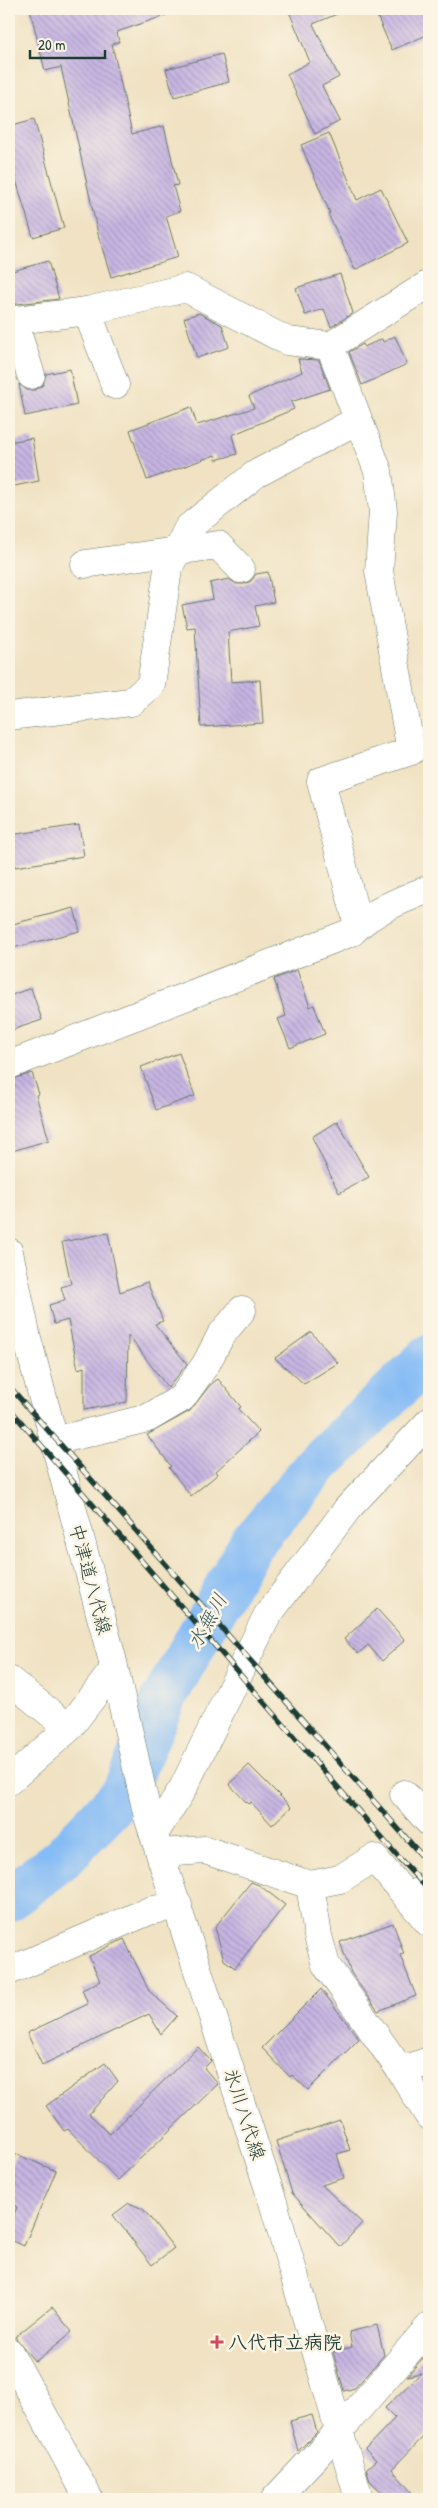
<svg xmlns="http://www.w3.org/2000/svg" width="438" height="2508" viewBox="0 0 438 2508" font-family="'Patrick Hand','Klee One',sans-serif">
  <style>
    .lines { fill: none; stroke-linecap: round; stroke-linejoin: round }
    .river { stroke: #86bcf5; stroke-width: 45 }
    .building { fill: url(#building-back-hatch) }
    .minor-casing { stroke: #687766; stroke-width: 29 }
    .major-casing { stroke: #687766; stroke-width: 29 }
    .minor { stroke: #fff; stroke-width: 28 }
    .major { stroke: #fff; stroke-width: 28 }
    .rail-casing { stroke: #1f3d34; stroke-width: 5.5 }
    .rail { stroke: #fcf5e5; stroke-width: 4; stroke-dasharray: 11; stroke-linecap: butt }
    .poi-dot { fill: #d1495b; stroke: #fcf5e5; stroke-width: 2 }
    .labels { text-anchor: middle; stroke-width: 5; stroke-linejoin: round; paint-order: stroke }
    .street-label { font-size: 19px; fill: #1f3d34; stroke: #fcf5e5 }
    .poi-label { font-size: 19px; font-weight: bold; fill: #1f3d34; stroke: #fcf5e5; text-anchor: start }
    .water-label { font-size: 20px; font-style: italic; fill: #395d64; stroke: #fcf5e5 }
  </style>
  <defs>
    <pattern id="building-back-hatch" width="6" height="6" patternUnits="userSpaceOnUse" patternTransform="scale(1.25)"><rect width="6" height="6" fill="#c7b5e3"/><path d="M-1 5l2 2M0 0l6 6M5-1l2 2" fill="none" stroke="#a194b9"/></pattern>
  </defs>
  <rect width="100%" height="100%" fill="#fcf5e5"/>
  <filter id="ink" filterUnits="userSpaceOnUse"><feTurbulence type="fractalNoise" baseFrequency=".02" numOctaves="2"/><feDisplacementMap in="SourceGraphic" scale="10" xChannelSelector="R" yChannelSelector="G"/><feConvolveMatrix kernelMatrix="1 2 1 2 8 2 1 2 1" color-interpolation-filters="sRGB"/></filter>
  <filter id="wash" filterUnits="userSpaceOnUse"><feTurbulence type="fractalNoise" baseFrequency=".0096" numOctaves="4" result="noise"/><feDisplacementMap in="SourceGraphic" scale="20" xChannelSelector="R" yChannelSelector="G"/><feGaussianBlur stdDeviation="1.12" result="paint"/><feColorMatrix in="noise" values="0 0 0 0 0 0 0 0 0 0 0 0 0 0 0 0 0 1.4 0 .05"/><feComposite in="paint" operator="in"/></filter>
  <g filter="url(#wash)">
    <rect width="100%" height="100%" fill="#f0e2c3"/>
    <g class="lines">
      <path class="river" d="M9 1899 62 1858 123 1794 164 1698 250 1545 316 1466 429 1357"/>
    </g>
    <g id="blocks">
      <g class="building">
        <path d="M30 9H174L175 12 117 32 119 42 112 44 132 134 164 126 178 185 173 186 180 211 166 216 178 257 111 277 98 234 61 67 45 71Z"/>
        <path d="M288 9H349L313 24 339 77 322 86 340 121 315 134 287 74 310 62Z"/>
        <path d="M374 9H429V34L392 50Z"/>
        <path d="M222 54 229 82 174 97 166 69Z"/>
        <path d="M34 119 64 228 33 237 13 170 9 171V126Z"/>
        <path d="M329 133 357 200 381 188 408 243 355 270 328 214 330 213 301 145Z"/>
        <path d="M48 261 59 299 9 305V272Z"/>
        <path d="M340 274 353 313 331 327 324 309 305 315 296 288Z"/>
        <path d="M199 313 222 325 229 347 197 358 184 318Z"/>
        <path d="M395 336 407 364 362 385 349 352 363 344 364 347 382 339 383 342Z"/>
        <path d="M298 359 319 360 330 389 291 402 294 409 232 435 237 454 216 460 215 455 147 480 130 430 191 407 197 425 254 408 249 396 302 372Z"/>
        <path d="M70 369 77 405 25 416 19 384 27 390H35L43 385 46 374Z"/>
        <path d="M32 438 39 481 9 487V442Z"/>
        <path d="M268 572 274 602 255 606 259 626 228 632 231 682 260 680 263 723 201 727 195 627 187 628 182 605 213 599 210 583 229 579 236 584H244L251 581 256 574Z"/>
        <path d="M79 825 84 856 15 867 10 835Z"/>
        <path d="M74 908 80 931 9 949V925Z"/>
        <path d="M297 970 310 1007 314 1005 325 1034 290 1048 278 1019 286 1016 274 979Z"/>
        <path d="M31 988 42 1020 9 1031V996Z"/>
        <path d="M179 1053 195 1096 156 1110 141 1067Z"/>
        <path d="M32 1073 39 1094 36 1095 49 1140 12 1151 9 1140V1080Z"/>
        <path d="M337 1121 369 1177 339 1193 312 1137Z"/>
        <path d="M108 1233 120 1292 147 1282 163 1321 155 1324 187 1364 168 1388 128 1335 127 1402 84 1410V1367L78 1369 68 1320 54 1324 49 1305 65 1300 61 1287 71 1284 62 1242Z"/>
        <path d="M311 1332 338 1363 304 1384 275 1358Z"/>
        <path d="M218 1379 241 1407 238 1409 259 1432 216 1471 218 1474 191 1496 169 1468 171 1466 147 1435 190 1411 210 1385Z"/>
        <path d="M377 1609 405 1640 382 1661 368 1645 358 1654 344 1639Z"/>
        <path d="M249 1765 291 1807 272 1825 251 1802 248 1804 229 1784Z"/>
        <path d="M251 1882 259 1885 285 1905 235 1968 224 1960 215 1927Z"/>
        <path d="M393 1923 404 1954 400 1955 416 1996 378 2011 351 1973 340 1942Z"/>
        <path d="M124 1939 149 1991 177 2016 161 2034 149 2014 42 2065 27 2033 88 2004 82 1990 100 1981 89 1956Z"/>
        <path d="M321 1989 359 2039 308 2090 292 2075 290 2077 262 2048Z"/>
        <path d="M198 2047 211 2061 204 2068 218 2084 118 2180 68 2129 64 2131 46 2106 105 2063 118 2081 89 2114 110 2134Z"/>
        <path d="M340 2120 350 2150 337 2154 344 2178 322 2185 362 2223 340 2247 292 2193 276 2141Z"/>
        <path d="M16 2154 56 2171 24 2246 9 2239V2227L17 2207 9 2203V2170Z"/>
        <path d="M129 2203 143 2209 174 2248 152 2265 113 2215Z"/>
        <path d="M52 2307 72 2332 35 2362 15 2337Z"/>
        <path d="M377 2325 384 2355 355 2388 344 2391 333 2352 352 2347 349 2332Z"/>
        <path d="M429 2351V2431L392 2469 417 2499H389L370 2481 366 2469 376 2460 365 2449 395 2418 385 2408 421 2373 407 2376Z"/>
        <path d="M312 2415 317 2432 298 2451 290 2421Z"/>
      </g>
    </g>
  </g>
  <g filter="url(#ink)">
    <use href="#blocks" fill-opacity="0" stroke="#687766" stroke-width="1"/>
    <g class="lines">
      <defs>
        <g id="minor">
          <path d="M87 311 115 385"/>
          <path d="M13 320 31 375"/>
          <path d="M9 321 87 311 186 288 287 341 330 346 429 284"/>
          <path d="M330 346 378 471 383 511 379 571 411 751 321 781 358 925"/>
          <path d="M85 564 218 545 241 569"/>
          <path d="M9 716 131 702 151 685 168 569 188 528 256 474 358 420"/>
          <path d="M9 1065 352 932C372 911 403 899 429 889"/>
          <path d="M54 1441 148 1418 182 1398 206 1364 221 1335 242 1310"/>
          <path d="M9 1680 69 1728"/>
          <path d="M9 1781 69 1728 114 1669"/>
          <path d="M404 1794 429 1822"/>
          <path d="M154 1834 183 1788 267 1616 348 1508 429 1422"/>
          <path d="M161 1853 205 1850 310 1885 340 1879 374 1858 429 1923"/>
          <path d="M310 1885 318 1936 326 1965 401 2071 429 2116"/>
          <path d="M409 1899 429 1885"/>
          <path d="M401 2071 429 2061"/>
          <path d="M9 2352 89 2499"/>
          <path d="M275 2499 339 2431 429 2327"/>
        </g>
        <g id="major">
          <path d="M9 1252 27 1338 112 1658 148 1817 273 2202 359 2499"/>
          <path d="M9 1971 149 1911 178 1905"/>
        </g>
      </defs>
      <use href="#minor" class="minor-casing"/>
      <use href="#major" class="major-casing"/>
      <use href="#minor" class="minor"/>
      <use href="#major" class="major"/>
      <defs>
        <g id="rail">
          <path d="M9 1386 429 1864"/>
          <path d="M9 1408 399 1858 429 1890"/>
        </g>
      </defs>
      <use href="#rail" class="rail-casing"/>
      <use href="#rail" class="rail"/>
    </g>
  </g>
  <path class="poi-dot" d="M214.5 2334.5h5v5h5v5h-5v5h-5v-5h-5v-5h5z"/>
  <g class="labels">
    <g class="street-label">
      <text transform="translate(91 1579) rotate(75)" y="7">中津道八代線</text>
      <text transform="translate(245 2114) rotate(72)" y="7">氷川八代線</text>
    </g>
    <g class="poi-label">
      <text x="228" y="2349">八代市立病院</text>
    </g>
    <g class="water-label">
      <text transform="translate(207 1621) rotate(-61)" y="7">水無川</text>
    </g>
  </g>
  <rect width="438" height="2508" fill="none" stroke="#fcf5e5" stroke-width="30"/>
  <path d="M30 50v8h75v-8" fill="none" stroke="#1f3d34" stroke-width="2.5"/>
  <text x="38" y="50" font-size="15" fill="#1f3d34" stroke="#fcf5e5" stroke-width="4" paint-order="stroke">20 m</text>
</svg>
